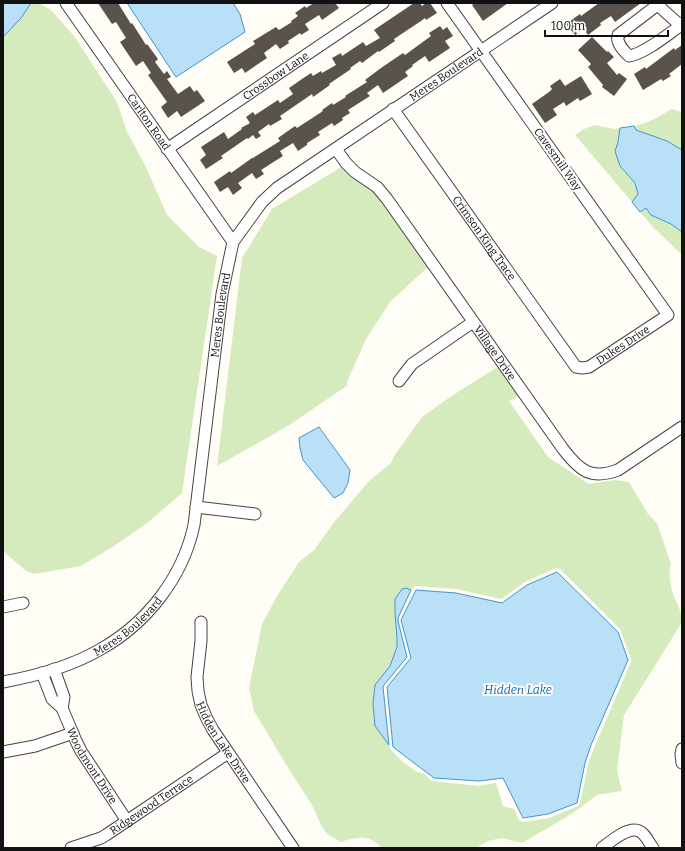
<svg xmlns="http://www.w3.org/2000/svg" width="685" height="851" viewBox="0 0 685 851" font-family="Bitter,serif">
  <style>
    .green { fill: #d5ebbd; fill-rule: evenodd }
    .water { fill: #b9e0f7; stroke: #3f96cf }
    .building { fill: #5a524d }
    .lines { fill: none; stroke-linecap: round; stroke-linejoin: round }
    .minor-casing { stroke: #444; stroke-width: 13 }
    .minor { stroke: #fff; stroke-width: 11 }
    .labels { text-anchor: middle; stroke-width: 4; stroke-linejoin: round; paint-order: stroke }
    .street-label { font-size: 11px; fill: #111; stroke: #fff }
    .water-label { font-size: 12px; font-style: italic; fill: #1768a6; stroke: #fff }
  </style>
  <rect width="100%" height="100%" fill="#fffdf5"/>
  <g class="green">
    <path d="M31 3H39L51 10 74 36 117 102 127 132 144 163 167 215 199 247 217 256 182 493 146 524 114 546 81 566 34 574 26 571 3 551V37L21 18Z"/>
    <path d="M671 109 682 112V150L667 141 636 130 634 126C648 123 659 117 671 109Z"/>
    <path d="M595 125 614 129 620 128 618 142 615 151 620 166 635 183 638 194 632 202 575 135 584 129Z"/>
    <path d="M343 166 379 195 429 266 390 302 366 339 347 382 348 385 288 426 217 466 242 258 272 209Z"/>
    <path d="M646 208 651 215 671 224 682 232V255L653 227 640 212Z"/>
    <path d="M499 366 520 395 509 401 548 457 589 484 615 480 629 482 648 514 657 523 671 564C668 572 670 582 672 591 675 602 682 609 682 622L653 669 624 715 617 771 622 791 597 795 573 813 522 843 502 838 488 841 476 848H382C369 834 357 837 341 842L327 834 321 825 312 805 290 771 254 711 249 688 262 624 277 596 299 562 314 550 335 521 369 481 391 463 394 456 422 417 450 397ZM556 568 560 569 620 629 631 659V662L595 746 588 764 580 804 578 806 549 818 523 822 519 820 514 809 503 806 496 783 479 786 432 781 424 774 417 772 404 763 391 750 389 745 375 726 373 704 375 685 390 666 397 647 395 599 406 588 411 590 415 586 456 589 501 599 525 582Z"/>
  </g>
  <g class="water">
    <path d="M3 3H31L21 18 3 37Z"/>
    <path d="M127 3H233L240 14 245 32 176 77Z"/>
    <path d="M634 126 636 130 667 141 682 150V232L671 224 651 215 646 208 640 212 632 202 638 194 635 183 620 166 615 151 618 142 620 128Z"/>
    <path d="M319 427 350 470 348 483 343 493 334 498 303 460 300 448 299 438Z"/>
    <path d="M557 572 618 632 628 660 591 745 585 763 577 803 548 814 523 818 503 778 479 781 434 778 393 747 387 687 411 658 401 620 416 590 456 593 502 603 527 585Z"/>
    <path d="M406 588 411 590 398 618V621L407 657 384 685 383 687 389 745 375 726 373 704 375 685 390 666 397 647V639L395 612V599L402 589Z"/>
  </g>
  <g class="building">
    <path d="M98 3H118L131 24 132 23 146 45 147 44 158 59 155 62 164 74 167 71 171 77 167 79 178 94 190 86 194 92 197 90 205 101 181 117 177 111 168 118 161 107 167 102 148 75 151 73 143 61 136 66 120 42 126 38 116 22 112 24Z"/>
    <path d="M314 3H335L339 8 322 20 319 15 305 24 309 30 301 35 300 33 288 41 289 43 280 49 276 44 264 53 267 58 245 73 242 68 234 73 227 62 255 44 253 41 258 38 276 27 279 30 292 22 291 21 298 16 295 13 305 6 306 8Z"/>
    <path d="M414 3H420L422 6 426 3H430L437 13 426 20 425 18 421 21 394 39 395 41 379 52 378 51 362 63 360 61 350 68 351 69 329 84 330 85 313 97 312 94 280 116 282 119 270 126 269 124 258 132 261 136 256 139 253 135 248 139 247 138 221 156 223 158 206 169 200 160 206 155 201 147 224 132 228 139 242 129 241 128 250 123 246 117 253 112 255 115 278 100 280 103 293 94 289 88 302 79 311 73 313 76 321 71 322 73 336 65 332 58 341 53 342 56 363 42 366 46 380 38 374 30Z"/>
    <path d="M475 3H508L483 21 472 5Z"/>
    <path d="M599 3H641L615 22 611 16 600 23 601 25 588 35 584 29 575 35 566 24 580 14 581 16Z"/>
    <path d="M440 26 443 30 447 27 453 36 445 41 450 48 429 62 425 56 412 65 413 66 405 72 408 76 383 93 378 85 367 93 370 96 348 110 350 113 342 118 343 120 334 126 332 123 318 132 320 135 307 143V145L298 151 293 143 280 151 283 156 261 170 264 174 256 179 252 173 238 183 242 188 233 195 228 187 220 192 214 182 230 171 231 173 252 158H253L280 141 278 138 295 126 297 128 323 111 322 110 332 103 333 105 346 97 345 96 367 82 365 80 381 68 403 53 405 55 431 36 429 33Z"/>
    <path d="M592 37 607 52 608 51 614 57 607 63 617 75 619 73 627 79 614 96 602 87 603 85 588 67 591 64 578 50Z"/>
    <path d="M682 45V64L669 74 671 76 663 81 661 79 643 90 634 74 645 67 646 69 674 48 675 50Z"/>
    <path d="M581 76 592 94 580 101 578 98 566 106 564 102 553 109 557 115 545 123 532 104 549 92 552 89 550 86 560 79 565 86Z"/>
  </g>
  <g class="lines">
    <defs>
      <g id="minor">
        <path id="s1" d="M66 3 233 242"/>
        <path d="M656 3 662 9 682 27"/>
        <path d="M660 3 618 35C616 43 623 50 629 56 644 54 667 35 680 26L682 23"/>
        <path id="s2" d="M393 109 576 367 582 368 589 367 668 315 447 3"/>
        <path id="s3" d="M167 149 383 3"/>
        <path id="s4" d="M336 149 346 163 355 172 377 187 387 199 563 449C580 471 591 480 618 470L682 427"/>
        <path d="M399 381 412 364 473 322"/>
        <path d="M196 507 255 514"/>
        <path d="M3 607 23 603"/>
        <path id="s5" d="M201 622V641L197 677 198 691 201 705 207 719 213 730 293 848"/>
        <path d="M42 673 52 699 62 708 64 697 54 669"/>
        <path id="s6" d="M3 682C36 676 72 666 101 649 147 623 183 577 194 525L222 294 233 242 262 202 277 188 552 3"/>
        <path id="s7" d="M62 708 76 741 81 751 127 821"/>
        <path d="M682 749 681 754 682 763"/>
        <path d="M3 752 35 746 73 733"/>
        <path id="s8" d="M71 848 101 838 106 835 228 753"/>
        <path d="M602 848C610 842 628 826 639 831 645 833 649 843 653 848"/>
      </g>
    </defs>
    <use href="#minor" class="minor-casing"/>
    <use href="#minor" class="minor"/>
  </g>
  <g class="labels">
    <g class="street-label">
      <text dy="4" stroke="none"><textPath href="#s6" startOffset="823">Meres Boulevard</textPath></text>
      <text dy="4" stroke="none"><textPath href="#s3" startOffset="131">Crossbow Lane</textPath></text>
      <text dy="4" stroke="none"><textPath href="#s1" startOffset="145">Carlton Road</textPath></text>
      <text transform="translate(558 159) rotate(55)" y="4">Cavesmill Way</text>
      <text dy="4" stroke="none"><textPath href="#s2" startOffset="158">Crimson King Trace</textPath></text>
      <text dy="4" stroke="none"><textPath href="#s6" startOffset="475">Meres Boulevard</textPath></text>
      <text dy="4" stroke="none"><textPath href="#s2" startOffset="370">Dukes Drive</textPath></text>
      <text dy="4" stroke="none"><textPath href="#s4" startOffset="260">Village Drive</textPath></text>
      <text dy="4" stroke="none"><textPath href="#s6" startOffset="139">Meres Boulevard</textPath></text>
      <text dy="4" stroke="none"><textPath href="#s5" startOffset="127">Hidden Lake Drive</textPath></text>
      <text dy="4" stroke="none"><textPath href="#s7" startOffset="65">Woodmont Drive</textPath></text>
      <text dy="4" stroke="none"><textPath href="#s8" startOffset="92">Ridgewood Terrace</textPath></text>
    </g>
    <g class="water-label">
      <text x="518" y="694">Hidden Lake</text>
    </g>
  </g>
  <rect width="685" height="851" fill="none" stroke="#111111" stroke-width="8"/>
  <path d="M545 30v6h123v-6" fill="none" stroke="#111111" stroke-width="2"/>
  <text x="551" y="30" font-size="12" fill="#111111" stroke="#ffffff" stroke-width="3" paint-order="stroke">100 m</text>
</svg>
